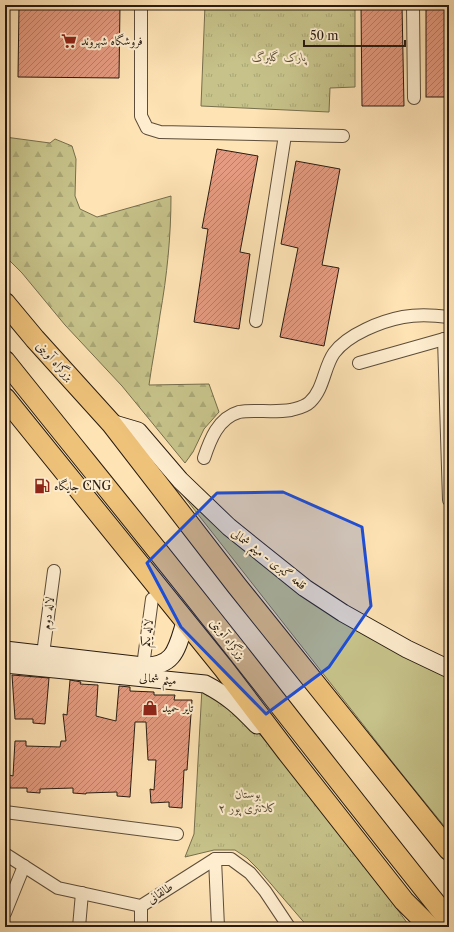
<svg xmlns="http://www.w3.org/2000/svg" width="454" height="932" viewBox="0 0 454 932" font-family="'Libre Caslon Text',Amiri,serif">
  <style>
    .green { fill: #c6c289; stroke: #766e4d }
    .forest { fill: url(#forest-firs); stroke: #766e4d }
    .park { fill: url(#park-tufts); stroke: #766e4d }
    .building { fill: url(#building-hatch); stroke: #271b11 }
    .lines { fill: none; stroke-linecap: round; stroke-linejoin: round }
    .minor-casing { stroke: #5d4d3a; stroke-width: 14 }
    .secondary-casing { stroke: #271b11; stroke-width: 19 }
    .trunk-casing { stroke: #271b11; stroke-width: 22 }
    .minor { stroke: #feedcf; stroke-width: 12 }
    .secondary { stroke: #feedcf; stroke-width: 17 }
    .trunk { stroke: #efc27a; stroke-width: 20 }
    .marked { fill: #1d4ed8; fill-opacity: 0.2; stroke: #1d4ed8; stroke-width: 3; stroke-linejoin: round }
    .labels { text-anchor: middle; stroke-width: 4; stroke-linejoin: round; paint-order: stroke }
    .poi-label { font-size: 12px; fill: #271b11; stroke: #feedcf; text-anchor: start }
    .park-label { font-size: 12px; font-style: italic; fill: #574d35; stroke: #feedcf }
    .street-label { font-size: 12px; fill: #271b11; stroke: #feedcf }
  </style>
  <defs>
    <pattern id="forest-firs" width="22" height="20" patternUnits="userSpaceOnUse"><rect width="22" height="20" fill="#c6c289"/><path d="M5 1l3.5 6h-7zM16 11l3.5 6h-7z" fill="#aaa675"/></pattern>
    <pattern id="park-tufts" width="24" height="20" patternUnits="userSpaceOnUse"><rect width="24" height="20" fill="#c6c289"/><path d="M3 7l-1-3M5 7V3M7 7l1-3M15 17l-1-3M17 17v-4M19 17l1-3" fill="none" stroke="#aaa675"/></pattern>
    <pattern id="building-hatch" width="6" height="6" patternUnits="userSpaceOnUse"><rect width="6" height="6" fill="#e59b81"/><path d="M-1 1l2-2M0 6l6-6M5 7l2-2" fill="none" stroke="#ba7e68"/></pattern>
  </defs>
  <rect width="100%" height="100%" fill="#fee3b5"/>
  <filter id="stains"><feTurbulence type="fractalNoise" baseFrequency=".005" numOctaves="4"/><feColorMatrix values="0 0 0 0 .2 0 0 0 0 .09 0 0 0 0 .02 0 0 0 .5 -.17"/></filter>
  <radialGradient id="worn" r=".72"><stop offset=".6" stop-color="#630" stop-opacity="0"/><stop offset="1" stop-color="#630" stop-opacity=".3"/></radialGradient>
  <path class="green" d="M171 480 355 629 429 669 449 678V832L398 769Z"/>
  <path class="forest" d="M5 137 50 143 55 139 72 146 76 159 75 196 80 209 97 217 171 196C171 236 167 276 160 315 157 339 152 362 149 385L209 384 219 412 204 429 193 452 185 463 122 386 65 325 22 273 5 256Z"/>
  <g class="park">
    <path d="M205 5H355V87L330 88 329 112 201 106Z"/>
    <path d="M202 688 254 728 272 748 385 892 410 927H308L259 870 247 858 235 850H214L185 857 194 834Z"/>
  </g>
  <g class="building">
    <path d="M19 5H120L119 78 18 77Z"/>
    <path d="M361 5H402L404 106H362Z"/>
    <rect x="426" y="5" width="23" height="92"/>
    <path d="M217 149 258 156 240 252 250 254 239 329 194 322 208 229 202 228Z"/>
    <path d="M296 161 340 169 322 265 339 268 324 346 280 337 298 248 281 244Z"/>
    <path d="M12 675 49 678 45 724 33 723V719H15Z"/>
    <path d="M70 680 81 682 80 684 98 685 96 716 116 721 119 686 130 687V691L154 692V695H175L174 700H192L187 770H184L182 808 169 807V802L151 803 150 789 154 790 156 760H148L146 722H135L130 797 117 796V792L86 793V794L73 793V788L40 789V793L27 792V788H10L9 775 13 776 15 741H26V746L60 747 61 741H66L63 714 67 715Z"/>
  </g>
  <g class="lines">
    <defs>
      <g id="minor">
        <path d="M141 5V116L147 128 160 132 343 136"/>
        <path d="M413 5 414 98"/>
        <path d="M256 321 285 135"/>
        <path d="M444 339 449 500"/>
        <path d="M359 363 444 339H449"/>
        <path d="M204 458C210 440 218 418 239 412 244 411 249 411 254 411 266 411 279 412 291 410 298 408 305 407 310 402 324 389 324 367 334 353 348 334 382 321 403 317 418 314 434 315 449 317"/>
        <path d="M43 654 54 571"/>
        <path d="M143 666 152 599"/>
        <path d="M5 812 177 834"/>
        <path d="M5 854 58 888 141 906 215 859H231L250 873 265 891 289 927"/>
        <path d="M215 859 218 927"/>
        <path d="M141 906V927"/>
        <path d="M5 913 24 866"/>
        <path d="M79 927 82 893"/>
      </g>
      <g id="secondary">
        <path d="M111 423 138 431 180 480 229 527 305 588 343 613 407 649 449 669"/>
        <path d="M5 650 143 666C175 667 177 648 185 622"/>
        <path d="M5 664 205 684C228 696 239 706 257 725"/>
      </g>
      <g id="trunk">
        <path d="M5 303 35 339 111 423 237 586 449 850"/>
        <path d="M5 361C72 445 140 528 207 613 288 715 367 818 449 920"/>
        <path d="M5 398 224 669 287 752 404 901 430 927"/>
      </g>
    </defs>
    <use href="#minor" class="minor-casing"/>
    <use href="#secondary" class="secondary-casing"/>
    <use href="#trunk" class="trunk-casing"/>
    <use href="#minor" class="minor"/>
    <use href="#secondary" class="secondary"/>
    <use href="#trunk" class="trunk"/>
  </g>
  <path class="marked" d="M283 492 362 527 371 606 329 667 266 714 181 627 147 563 217 493Z"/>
  <defs>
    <symbol id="supermarket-bare" viewBox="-9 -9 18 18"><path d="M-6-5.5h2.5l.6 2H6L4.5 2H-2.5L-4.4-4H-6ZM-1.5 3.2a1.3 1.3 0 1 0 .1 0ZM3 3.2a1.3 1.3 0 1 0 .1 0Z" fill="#8f2418" stroke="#feedcf" stroke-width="2.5" paint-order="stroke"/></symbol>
    <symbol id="fuel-bare" viewBox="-9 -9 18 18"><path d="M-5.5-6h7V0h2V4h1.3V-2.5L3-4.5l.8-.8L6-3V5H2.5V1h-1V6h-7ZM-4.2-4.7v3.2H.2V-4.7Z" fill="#8f2418" stroke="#feedcf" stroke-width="2.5" paint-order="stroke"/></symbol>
    <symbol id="shop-bare" viewBox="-9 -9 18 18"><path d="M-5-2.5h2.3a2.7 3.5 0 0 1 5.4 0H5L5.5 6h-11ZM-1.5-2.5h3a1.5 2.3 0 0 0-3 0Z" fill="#8f2418" stroke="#feedcf" stroke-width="2.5" paint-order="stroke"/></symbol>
  </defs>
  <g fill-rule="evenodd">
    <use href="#supermarket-bare" x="58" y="30" width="22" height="22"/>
    <use href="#fuel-bare" x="31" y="475" width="22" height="22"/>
    <use href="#shop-bare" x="139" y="697" width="22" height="22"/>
  </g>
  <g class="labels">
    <g class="poi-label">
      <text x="81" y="45">فروشگاه شهروند</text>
      <text x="54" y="490">جایگاه CNG</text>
      <text x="162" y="712">تایر حمید</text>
    </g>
    <g class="park-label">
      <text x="279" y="61">پارک گلبرگ</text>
      <text x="248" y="798">بوستان<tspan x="248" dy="14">کلانتری پور ۲</tspan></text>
    </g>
    <g class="street-label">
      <text transform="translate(55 361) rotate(48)" y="4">بزرگراه آوینی</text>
      <text transform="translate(269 559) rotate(38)" y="4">قلعه گبری - میثم شمالی</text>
      <text transform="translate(48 613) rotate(-83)" y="4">لاله دوم</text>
      <text transform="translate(147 633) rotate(-82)" y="4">لاله یکم</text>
      <text transform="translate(228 639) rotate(52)" y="4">بزرگراه آوینی</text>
      <text transform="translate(158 679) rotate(5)" y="4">میثم شمالی</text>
      <text transform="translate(160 893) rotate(-33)" y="4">طالقانی</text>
    </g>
  </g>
  <rect width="454" height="932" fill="none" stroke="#fee3b5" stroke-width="20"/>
  <rect x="6" y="6" width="442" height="920" fill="none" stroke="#271b11" stroke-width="2"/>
  <rect x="10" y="10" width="434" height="912" fill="none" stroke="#271b11"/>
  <path d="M304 40v6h101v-6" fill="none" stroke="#271b11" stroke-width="2"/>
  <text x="310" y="40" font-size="12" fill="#271b11" stroke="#feedcf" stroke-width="3" paint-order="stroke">50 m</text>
  <rect width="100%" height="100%" filter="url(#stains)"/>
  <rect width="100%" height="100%" fill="url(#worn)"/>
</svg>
